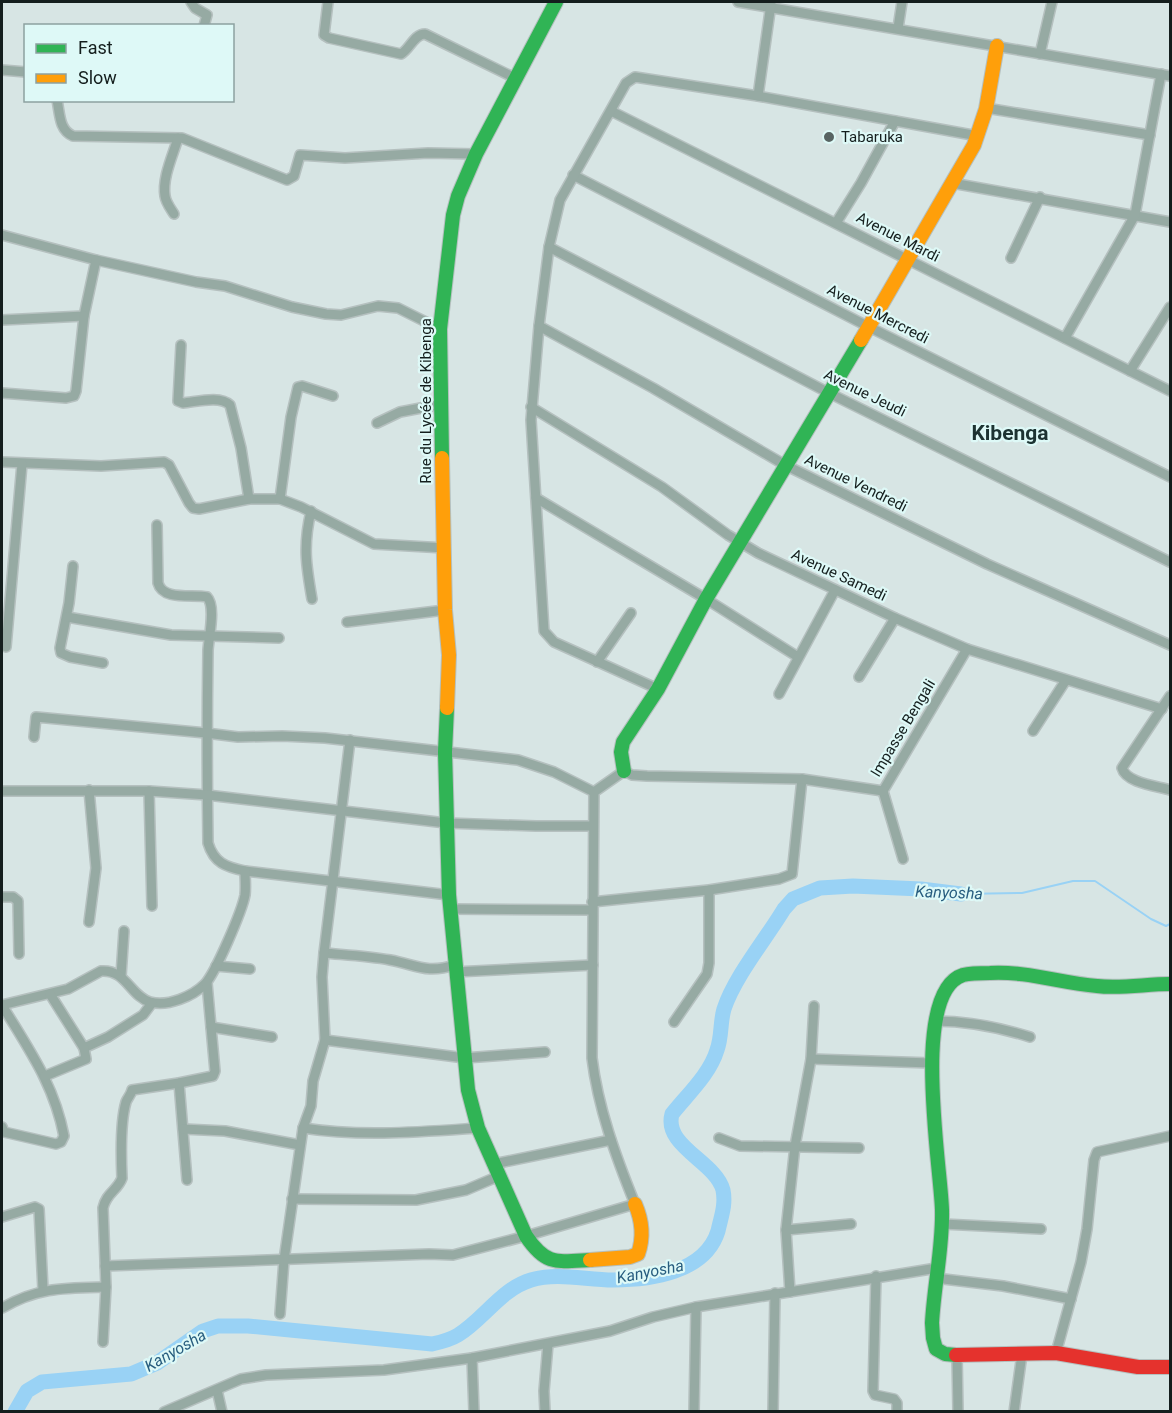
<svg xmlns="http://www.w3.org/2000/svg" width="1172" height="1413" viewBox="0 0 1172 1413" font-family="Roboto,sans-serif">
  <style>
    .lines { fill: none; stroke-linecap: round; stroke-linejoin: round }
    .stream { stroke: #99d2f5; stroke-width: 2 }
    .river { stroke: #99d2f5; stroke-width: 15 }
    .street-casing { stroke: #b5c0bf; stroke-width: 12 }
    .fast-casing { stroke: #b5c0bf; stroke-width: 16 }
    .slow-casing { stroke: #b5c0bf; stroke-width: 16 }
    .jam-casing { stroke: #b5c0bf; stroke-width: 16 }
    .street { stroke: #96aaa3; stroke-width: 9 }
    .fast { stroke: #30b455; stroke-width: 14 }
    .slow { stroke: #ff9f0a; stroke-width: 14 }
    .jam { stroke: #e5322d; stroke-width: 14 }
    .poi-dot { fill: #586463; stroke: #def9f7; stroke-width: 2 }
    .labels { text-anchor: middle; stroke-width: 4.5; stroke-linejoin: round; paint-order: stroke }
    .poi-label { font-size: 15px; fill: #141e1d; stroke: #def9f7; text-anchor: start }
    .street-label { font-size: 15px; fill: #141e1d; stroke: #def9f7 }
    .water-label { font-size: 16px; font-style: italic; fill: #275d7f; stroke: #def9f7 }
    .district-label { font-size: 21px; font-weight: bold; fill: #1d3332; stroke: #def9f7 }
  </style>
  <rect width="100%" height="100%" fill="#d7e5e4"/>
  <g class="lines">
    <path class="stream" d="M961 894 1022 893 1073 881H1095L1151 919 1166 926 1170 924"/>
    <path class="river" d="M15 1412 27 1391 42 1382 131 1374 157 1363 203 1331 218 1326H248L432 1344C441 1342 450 1340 458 1335 484 1319 501 1289 531 1280 557 1272 586 1280 613 1280 650 1280 705 1273 718 1231 721 1217 726 1205 723 1190 716 1162 663 1146 672 1114 687 1095 710 1074 717 1050 722 1037 720 1022 724 1009 735 976 766 939 784 909L793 899 820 888 853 886 921 889 961 894"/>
    <defs>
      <g id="street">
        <path d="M191 2 195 8 207 15 204 26"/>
        <path d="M328 2 324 35 329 38 401 54C410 49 414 34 425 34L517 79"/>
        <path d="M738 2 1170 76"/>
        <path d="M898 28 902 2"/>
        <path d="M1040 54 1052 2"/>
        <path d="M2 70 26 72"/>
        <path d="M758 96 771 4"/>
        <path d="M57 100C60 114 59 130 73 136L182 138 287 180 294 176 300 155 345 158 428 153 476 154"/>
        <path d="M986 108 1150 135"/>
        <path d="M611 111 1170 391"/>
        <path d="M573 175 869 327 1170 477"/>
        <path d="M952 183 1170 222"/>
        <path d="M174 214C171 209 166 203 165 196 162 178 173 155 178 138"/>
        <path d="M836 223 861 183 895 121"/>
        <path d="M2 235 96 260 196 282 225 286 292 307 326 314 341 315 378 306 398 308 440 329"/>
        <path d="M549 247 829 393 1170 562"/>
        <path d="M1011 258 1040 197"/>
        <path d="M2 320 84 316 96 260"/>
        <path d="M539 326 653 388 785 465 987 564 1170 645"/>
        <path d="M1065 338 1135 215 1161 74"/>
        <path d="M181 345 178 401 183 403C196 402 220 395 230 405L241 448 249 499"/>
        <path d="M1130 371 1170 307"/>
        <path d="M2 393 66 398 74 396 76 391 84 316"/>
        <path d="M531 407 662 487 728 535 758 553 895 618 967 649 1162 709"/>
        <path d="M377 423 400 412 442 404"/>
        <path d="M2 462 101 466 164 462 169 465 189 503 193 508 199 509 249 499H280L301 507 374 544 445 548"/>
        <path d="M536 498 706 599 798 657"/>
        <path d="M280 499 291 417 298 387 302 386 333 396"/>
        <path d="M311 511C303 545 306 565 312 599"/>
        <path d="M157 525 158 583C163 601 192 594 207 597 216 606 209 636 208 650 207 714 207 779 208 843 214 863 226 867 245 871L449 895"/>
        <path d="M73 566 69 603 60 648 61 653 70 657 103 663"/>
        <path d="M67 617 171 635 279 638"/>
        <path d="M347 622 445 610"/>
        <path d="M6 647 22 464"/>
        <path d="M597 662 631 613"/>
        <path d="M859 677 895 618"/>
        <path d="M658 689 554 642 544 631 531 420 539 326 549 247 560 200 626 83 635 77 758 96 978 136"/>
        <path d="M779 694 835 590"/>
        <path d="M1170 696 1122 768C1126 783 1157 786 1170 790"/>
        <path d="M1033 731 1066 680"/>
        <path d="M34 737 36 717 206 733 238 737 282 736 325 738 518 760 554 772 594 792"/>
        <path d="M89 790 96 868 89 922"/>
        <path d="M2 791H149L207 795 446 823 536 826H593"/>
        <path d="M149 791 152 906"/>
        <path d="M903 859 883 791 967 649"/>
        <path d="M2 897H13L18 901 19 954"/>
        <path d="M592 902 709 890 779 879 792 874 802 779"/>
        <path d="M451 909 592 910"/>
        <path d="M324 953C346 955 368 956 390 960 417 965 426 974 455 965"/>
        <path d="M216 966 250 969"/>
        <path d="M455 972 593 965"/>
        <path d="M121 976 124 931"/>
        <path d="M2 1005 68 989 101 971C126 969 130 996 150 1002 168 1007 193 996 205 984 216 972 242 911 245 895 246 887 245 879 245 871"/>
        <path d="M2 1005C29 1050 54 1084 64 1136L61 1142 56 1144 4 1132 2 1127"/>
        <path d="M935 1021C969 1021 998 1027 1030 1037"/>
        <path d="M674 1022 707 974 709 963V890"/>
        <path d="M211 1027 272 1037"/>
        <path d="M325 1040 465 1058 545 1052"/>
        <path d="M84 1048 108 1037 143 1015 152 1003"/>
        <path d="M811 1059 931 1063"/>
        <path d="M45 1076 86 1059 84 1048 50 994"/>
        <path d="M179 1083 187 1180"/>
        <path d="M303 1128C361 1137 419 1132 478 1128"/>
        <path d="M183 1129 225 1131 300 1145"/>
        <path d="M719 1138 740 1146 859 1148"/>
        <path d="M494 1164 611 1140"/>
        <path d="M292 1199 416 1200 466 1190 499 1176"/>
        <path d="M2 1217 35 1207 39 1209 43 1290"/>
        <path d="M943 1224 1041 1229"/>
        <path d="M786 1230 851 1224"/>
        <path d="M105 1266 429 1254 453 1255 526 1236 635 1204C616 1157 598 1108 592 1058L594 792 624 771 632 775 647 776 802 779 883 791"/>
        <path d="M876 1276 873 1391 875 1395 894 1399 897 1403V1412"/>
        <path d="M935 1278 1003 1286 1071 1299"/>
        <path d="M790 1292 786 1230 795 1146 811 1059 814 1006"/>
        <path d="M2 1308C38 1287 65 1288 106 1287"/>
        <path d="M280 1314 284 1260 303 1128 311 1106 313 1081 325 1040 322 977 324 953 350 740"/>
        <path d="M103 1342 106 1287 103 1208C106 1193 118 1190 122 1178 121 1156 120 1123 126 1102 128 1097 131 1095 132 1090L179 1083 213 1076 215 1071 207 983"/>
        <path d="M1056 1353 1081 1262 1087 1229 1094 1160 1097 1152 1170 1136"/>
        <path d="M957 1355 958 1412"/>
        <path d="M472 1358 474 1412"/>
        <path d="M217 1390 222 1412"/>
        <path d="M164 1412 241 1379 266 1375 384 1370 472 1358 610 1331 653 1317 696 1307 937 1268"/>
        <path d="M545 1412 544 1391 548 1344"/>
        <path d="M694 1412 696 1307"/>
        <path d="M773 1412 775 1293"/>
        <path d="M1014 1412 1022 1354"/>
      </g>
      <g id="fast">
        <path d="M442 458 440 329 453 215 458 196 476 154 556 2"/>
        <path d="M447 708 445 752 449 895 468 1090 478 1128 526 1236C546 1266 557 1262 590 1260"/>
        <path d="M624 771 621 752 623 742 658 689 706 599 861 340"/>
        <path d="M956 1355 945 1354 936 1349 933 1338 932 1323C934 1285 943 1247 942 1210 941 1167 910 992 963 975 971 973 981 973 990 973 1028 971 1060 983 1097 986 1121 989 1146 984 1170 984"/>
      </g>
      <g id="slow">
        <path d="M861 340 974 145 986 109 997 46"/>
        <path d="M442 458 445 610 449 655 447 708"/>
        <path d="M590 1260 630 1257 638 1254C644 1237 642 1220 635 1204"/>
      </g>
      <path id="jam" d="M956 1355 1056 1353 1138 1367H1170"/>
    </defs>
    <use href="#street" class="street-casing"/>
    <use href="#fast" class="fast-casing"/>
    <use href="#slow" class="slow-casing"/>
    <use href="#jam" class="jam-casing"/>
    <use href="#street" class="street"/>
    <use href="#fast" class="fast"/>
    <use href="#slow" class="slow"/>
    <use href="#jam" class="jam"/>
  </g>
  <circle class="poi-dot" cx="829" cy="137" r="6"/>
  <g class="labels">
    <g class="poi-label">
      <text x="841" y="142">Tabaruka</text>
    </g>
    <g class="street-label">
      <text transform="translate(898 237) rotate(27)" y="5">Avenue Mardi</text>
      <text transform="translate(878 314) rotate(27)" y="5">Avenue Mercredi</text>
      <text transform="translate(865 393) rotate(26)" y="5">Avenue Jeudi</text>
      <text transform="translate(426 401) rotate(-90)" y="5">Rue du Lycée de Kibenga</text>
      <text transform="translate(856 483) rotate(26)" y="5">Avenue Vendredi</text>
      <text transform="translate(839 575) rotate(25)" y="5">Avenue Samedi</text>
      <text transform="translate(903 728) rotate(-59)" y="5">Impasse Bengali</text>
    </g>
    <g class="water-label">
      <text transform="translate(949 892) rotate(2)" y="6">Kanyosha</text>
      <text transform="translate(650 1271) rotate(-11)" y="6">Kanyosha</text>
      <text transform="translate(175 1350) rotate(-30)" y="6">Kanyosha</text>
    </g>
    <g class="district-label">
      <text x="1010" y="440">Kibenga</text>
    </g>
  </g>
  <rect width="1172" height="1413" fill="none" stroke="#141e1d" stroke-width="6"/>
  <rect x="24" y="24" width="210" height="78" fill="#def9f7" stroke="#8da1a0" stroke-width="1.5"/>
  <rect x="36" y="44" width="30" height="9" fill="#30b455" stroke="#8da1a0" stroke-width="1.5"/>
  <text x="78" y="54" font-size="18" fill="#141e1d">Fast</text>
  <rect x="36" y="74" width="30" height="9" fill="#ff9f0a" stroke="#8da1a0" stroke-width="1.5"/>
  <text x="78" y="84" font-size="18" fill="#141e1d">Slow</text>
</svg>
